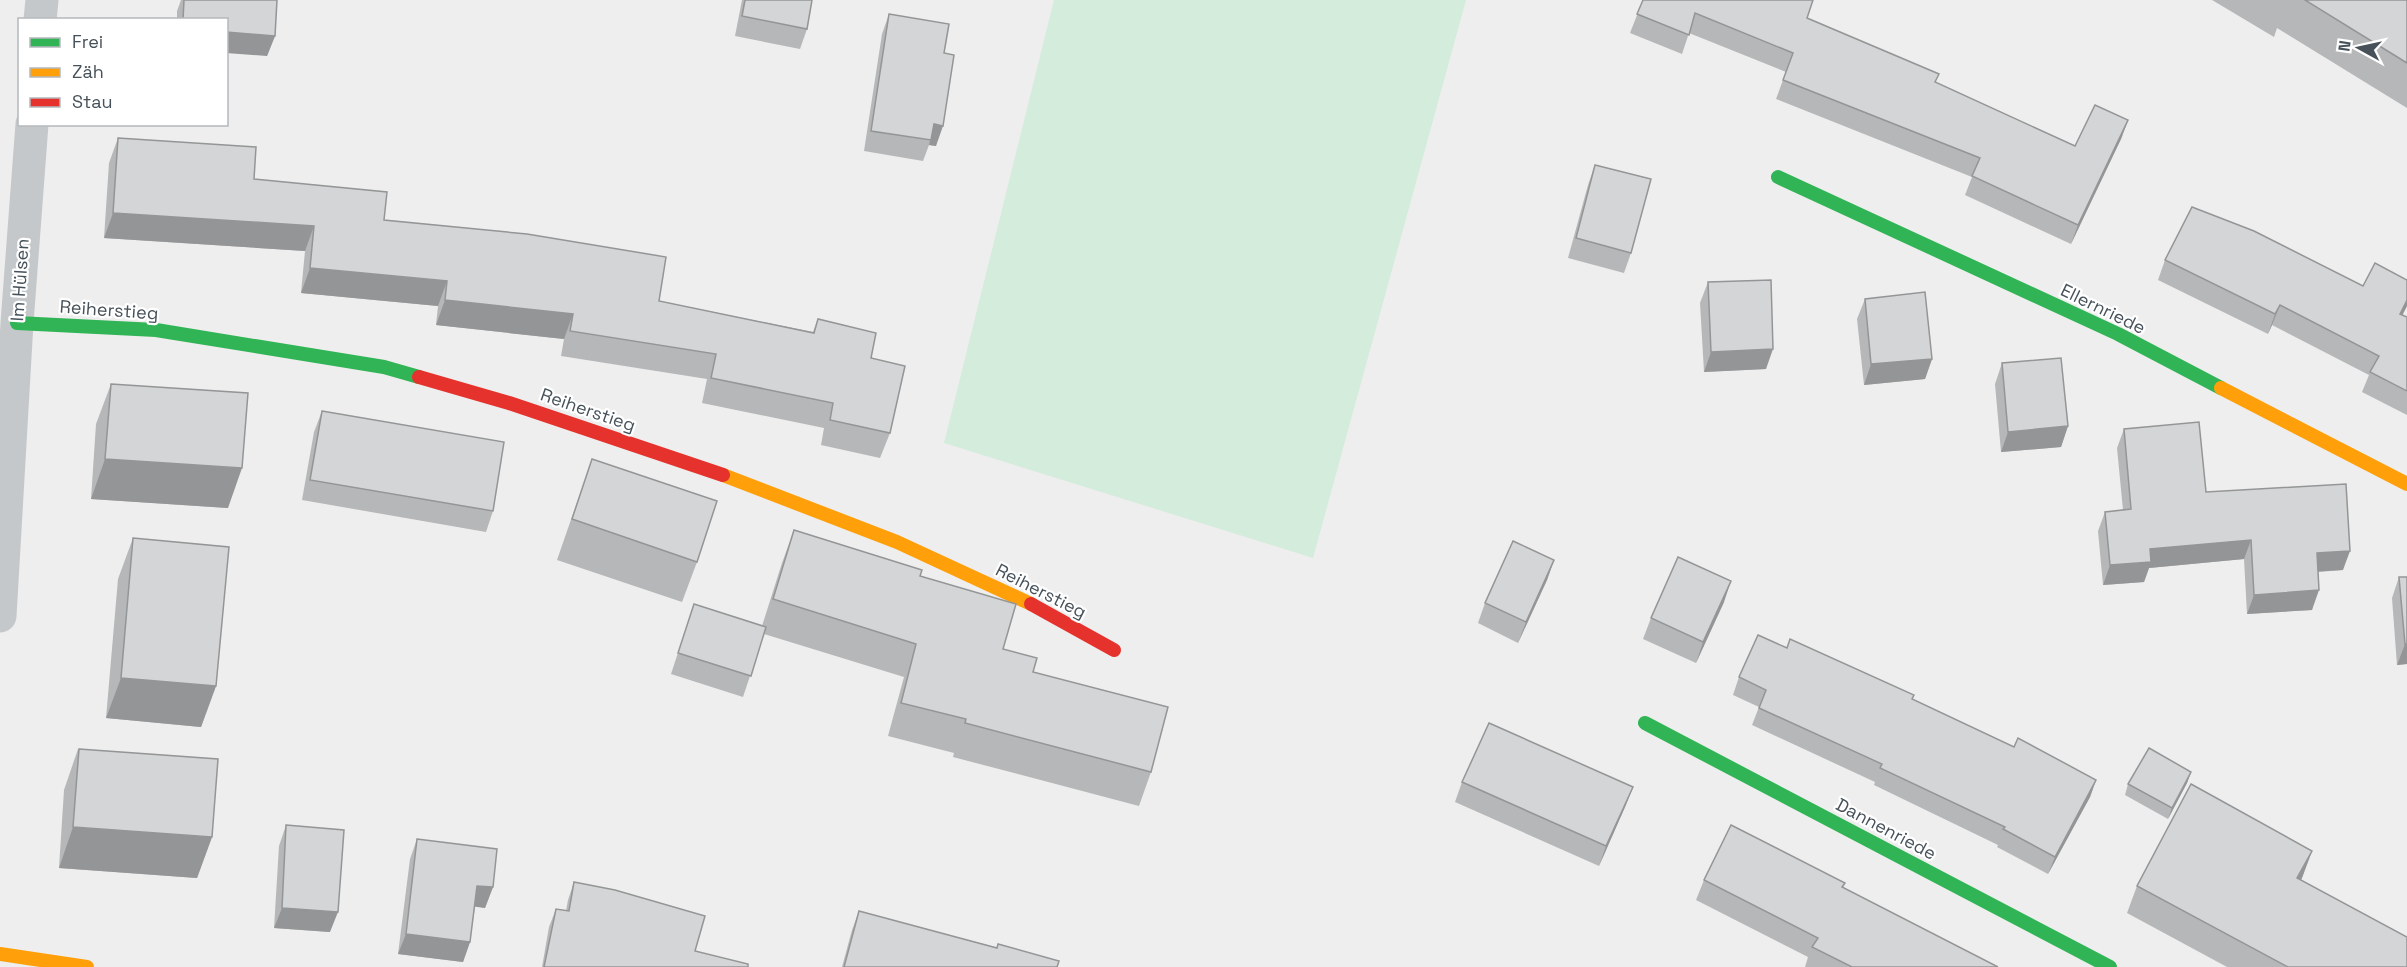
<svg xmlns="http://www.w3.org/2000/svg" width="2407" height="967" viewBox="0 0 2407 967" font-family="'Space Grotesk',sans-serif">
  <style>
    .green { fill: #d3ecdb }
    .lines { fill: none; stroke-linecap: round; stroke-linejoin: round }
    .street { stroke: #c5c8ca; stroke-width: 33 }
    .fast { stroke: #30b455; stroke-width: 14 }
    .slow { stroke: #ff9f0a; stroke-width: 14 }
    .jam { stroke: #e5322d; stroke-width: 14 }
    .wall { fill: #b6b7b8 }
    .shaded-wall { fill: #949596 }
    .building { fill: #d4d5d6; stroke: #949596; stroke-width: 1.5 }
    .labels { text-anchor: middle; stroke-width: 4.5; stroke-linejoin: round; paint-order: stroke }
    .street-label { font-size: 18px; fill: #465159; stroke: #fff }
  </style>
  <rect width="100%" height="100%" fill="#eee"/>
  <path class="green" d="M1054 0H1466L1313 558 944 443Z"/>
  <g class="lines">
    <g class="street">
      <path d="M40 20 42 0"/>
      <path d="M0 616 17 323 32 124"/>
    </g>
    <g class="fast">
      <path d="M1778 177 2118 334 2221 388"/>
      <path d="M17 323 156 330 384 367 419 377"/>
      <path d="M1645 723 2110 967"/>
    </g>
    <g class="slow">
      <path d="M2221 388 2407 484"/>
      <path d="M723 475 897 542 1031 604"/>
      <path d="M0 954 87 967"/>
    </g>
    <g class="jam">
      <path d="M419 377 509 403 723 475"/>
      <path d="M1031 604 1114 650"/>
    </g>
  </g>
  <g class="wall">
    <path d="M181 0H277L275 36 267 56 226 20H177V11Z"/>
    <path d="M742 0H812L807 29 800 49 735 36Z"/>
    <path d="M1643 0 1807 18 1936 83 2075 146 2128 120 2121 139 2071 244 1965 195 1972 177 1776 99 1786 72 1689 33 1682 54 1630 33Z"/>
    <path d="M2212 0H2407V108L2277 28 2274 37Z"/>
    <path d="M889 14 944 53 936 146 929 145 923 161 864 151 882 34Z"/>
    <path d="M118 138 254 179 384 220 659 301 813 332 818 319 871 358 890 433 880 458 821 445 824 428 702 403 707 379 561 356 564 339 436 325 438 306 301 293 305 251 104 238 109 163Z"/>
    <path d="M1595 165 1631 253 1624 273 1568 258 1588 185Z"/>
    <path d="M2165 260 2363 286 2407 280V306L2402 315 2407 317V415L2362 392 2369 375 2272 325 2268 334 2158 280Z"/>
    <path d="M1708 282 1766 369 1704 372 1700 303Z"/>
    <path d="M1865 299 1932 359 1925 379 1864 385 1857 319Z"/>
    <path d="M2002 363 2068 426 2061 447 2001 452 1995 384Z"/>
    <path d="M111 384 228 508 91 499 96 424Z"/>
    <path d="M322 411 493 511 486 532 302 500 314 432Z"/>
    <path d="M2124 429 2206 492 2343 570 2318 572 2312 610 2247 614 2244 559 2149 568 2144 582 2103 585 2098 531 2105 512 2123 510 2117 448Z"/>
    <path d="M592 459 697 562 682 602 557 560Z"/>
    <path d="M794 530 920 576 1003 649 1033 672 1151 772 1139 806 953 757 954 753 888 736 904 677 764 634 743 697 671 674 694 604 762 626 782 563Z"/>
    <path d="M133 538 216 686 201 727 106 718 118 579Z"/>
    <path d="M1554 560 1547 580 1518 643 1478 623 1485 603Z"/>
    <path d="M2399 577 2407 664 2397 665 2392 598Z"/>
    <path d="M1724 602 1696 663 1643 639 1651 618Z"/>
    <path d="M1786 648 1913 699 2014 747 2096 780 2090 797 2048 874 1997 847 1998 845 1874 785 1875 782 1752 725 1759 707 1733 695 1739 677Z"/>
    <path d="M78 749 212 837 197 878 59 868 64 790Z"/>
    <path d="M2191 772 2187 783 2168 819 2125 795 2128 784Z"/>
    <path d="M1462 782 1633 787 1625 807 1599 866 1455 802Z"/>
    <path d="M286 825 330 932 274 928 279 846Z"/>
    <path d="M417 839 493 887 485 908 475 906 470 942 463 962 398 954 410 859Z"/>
    <path d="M2312 851 2301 880 2407 967H2227L2127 913 2137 886Z"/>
    <path d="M1704 880 1845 883 1843 888 1998 967H1805L1808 957 1696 900Z"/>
    <path d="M574 882 695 951 748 967H542L549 927 556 909 566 911 568 900Z"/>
    <path d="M859 911 1057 967H842L852 930Z"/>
  </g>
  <g class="shaded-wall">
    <path d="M226 32 275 36 267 56 226 53Z"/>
    <path d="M2128 120 2121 139 2071 244 2078 225Z"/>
    <path d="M934 124 943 126 936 146 929 145Z"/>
    <path d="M113 213 314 226 305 251 104 238Z"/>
    <path d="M310 268 447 281 438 306 301 293Z"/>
    <path d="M445 300 573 314 564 339 436 325Z"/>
    <path d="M2407 300V306L2393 334 2400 314Z"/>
    <path d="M2280 305 2272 325 2268 334 2275 314Z"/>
    <path d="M1773 349 1766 369 1704 372 1711 352Z"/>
    <path d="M1932 359 1925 379 1864 385 1871 364Z"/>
    <path d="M2068 426 2061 447 2001 452 2008 432Z"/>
    <path d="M105 459 242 468 228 508 91 499Z"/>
    <path d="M2251 540 2244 559 2149 568 2144 582 2103 585 2110 565 2150 549Z"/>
    <path d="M2350 551 2343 570 2310 572 2317 553Z"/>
    <path d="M1554 560 1547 580 1518 643 1526 622Z"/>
    <path d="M1731 581 1724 602 1696 663 1703 642Z"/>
    <path d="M2319 590 2312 610 2247 614 2254 595Z"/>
    <path d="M2405 644H2407V664L2397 665Z"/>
    <path d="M121 678 216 686 201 727 106 718Z"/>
    <path d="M2191 772 2187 783 2168 819 2172 808Z"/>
    <path d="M2096 780 2090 797 2048 874 2055 857Z"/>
    <path d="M1633 787 1625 807 1599 866 1606 846Z"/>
    <path d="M73 827 212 837 197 878 59 868Z"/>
    <path d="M2312 851 2302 878 2287 905 2297 878Z"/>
    <path d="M477 886 493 887 485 908 470 906Z"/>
    <path d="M282 908 338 912 330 932 274 928Z"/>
    <path d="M406 934 470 942 463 962 398 954Z"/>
  </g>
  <g class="building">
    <path d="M184 0H277L275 36 226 32V20H183Z"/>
    <path d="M745 0H812L807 29 742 16Z"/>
    <path d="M1643 0H1813L1807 18 1939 74 1935 82 2075 146 2095 105 2128 120 2078 225 1972 176 1980 158 1783 80 1793 53 1695 13 1689 35 1637 14Z"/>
    <path d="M2305 0H2407V63Z"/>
    <path d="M889 14 949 24 944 53 954 55 943 126 934 124 931 140 871 131Z"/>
    <path d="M118 138 256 147 254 179 387 192 384 220 527 234 666 257 659 301 814 333 818 319 876 333 871 358 905 366 890 433 830 420 833 403 711 378 716 354 570 331 573 314 445 300 447 281 310 268 314 226 113 213Z"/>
    <path d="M1595 165 1651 179 1631 253 1576 238Z"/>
    <path d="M2192 207 2254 231 2363 286 2375 263 2407 280V300L2400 314 2407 317V391L2370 372 2379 356 2280 305 2275 314 2165 260Z"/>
    <path d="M1771 280 1773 349 1711 352 1708 282Z"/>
    <path d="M1925 292 1932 359 1871 364 1865 299Z"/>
    <path d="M2061 358 2068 426 2008 432 2002 363Z"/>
    <path d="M111 384 248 393 242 468 105 459Z"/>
    <path d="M322 411 504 442 493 511 310 480Z"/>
    <path d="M2199 422 2206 492 2346 484 2350 551 2317 553 2319 590 2254 595 2251 540 2150 549 2151 562 2110 565 2105 512 2131 509 2124 429Z"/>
    <path d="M592 459 717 501 697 562 572 519Z"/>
    <path d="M794 530 922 570 920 576 1016 604 1003 649 1037 658 1033 672 1168 707 1151 772 965 723 966 719 901 703 916 644 773 599Z"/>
    <path d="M133 538 229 547 216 686 121 678Z"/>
    <path d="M1513 541 1554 560 1526 622 1485 603Z"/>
    <path d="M1678 557 1731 581 1703 642 1651 618Z"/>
    <path d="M2399 577H2407V644H2405Z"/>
    <path d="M694 604 766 627 751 676 678 653Z"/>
    <path d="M1758 635 1787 648 1790 639 1914 695 1912 699 2014 747 2018 738 2096 780 2055 857 2003 829 2005 827 1880 768 1882 764 1759 708 1766 690 1739 677Z"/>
    <path d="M1489 723 1633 787 1606 846 1462 782Z"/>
    <path d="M2149 748 2191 772 2172 808 2128 784Z"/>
    <path d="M79 749 218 759 212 837 73 827Z"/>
    <path d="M2191 784 2312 851 2297 878 2407 937V967H2288L2137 886Z"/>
    <path d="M286 825 344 830 338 912 282 908Z"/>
    <path d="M1731 825 1845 883 1842 887 1998 967H1852L1812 947 1818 938 1704 880Z"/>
    <path d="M417 839 497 849 493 887 477 886 470 942 406 934Z"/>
    <path d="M574 882 615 890 705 916 695 951 748 964V967H544L556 909 569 911Z"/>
    <path d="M859 911 997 948 998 944 1059 961 1057 967H844Z"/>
  </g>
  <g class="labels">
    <g class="street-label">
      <text transform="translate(20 280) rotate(-86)" y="6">Im Hülsen</text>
      <text transform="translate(2103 309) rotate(26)" y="6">Ellernriede</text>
      <text transform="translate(109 310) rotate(4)" y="6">Reiherstieg</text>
      <text transform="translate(588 410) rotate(19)" y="6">Reiherstieg</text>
      <text transform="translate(1041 591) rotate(27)" y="6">Reiherstieg</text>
      <text transform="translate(1886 829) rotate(28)" y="6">Dannenriede</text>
    </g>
  </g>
  <rect x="18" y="18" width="210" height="108" fill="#ffffff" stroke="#b5b9bd" stroke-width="1.5"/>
  <rect x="30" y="38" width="30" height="9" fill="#30b455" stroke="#b5b9bd" stroke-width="1.5"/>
  <text x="72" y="48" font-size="18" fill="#465159">Frei</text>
  <rect x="30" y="68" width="30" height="9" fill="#ff9f0a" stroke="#b5b9bd" stroke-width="1.5"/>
  <text x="72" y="78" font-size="18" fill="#465159">Zäh</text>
  <rect x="30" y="98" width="30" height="9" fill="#e5322d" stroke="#b5b9bd" stroke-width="1.5"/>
  <text x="72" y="108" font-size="18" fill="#465159">Stau</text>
  <g transform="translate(2359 48) rotate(278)" stroke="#ffffff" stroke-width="4.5" paint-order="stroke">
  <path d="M0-4.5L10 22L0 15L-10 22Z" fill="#465159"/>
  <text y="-9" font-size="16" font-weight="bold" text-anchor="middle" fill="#465159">N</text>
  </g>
</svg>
